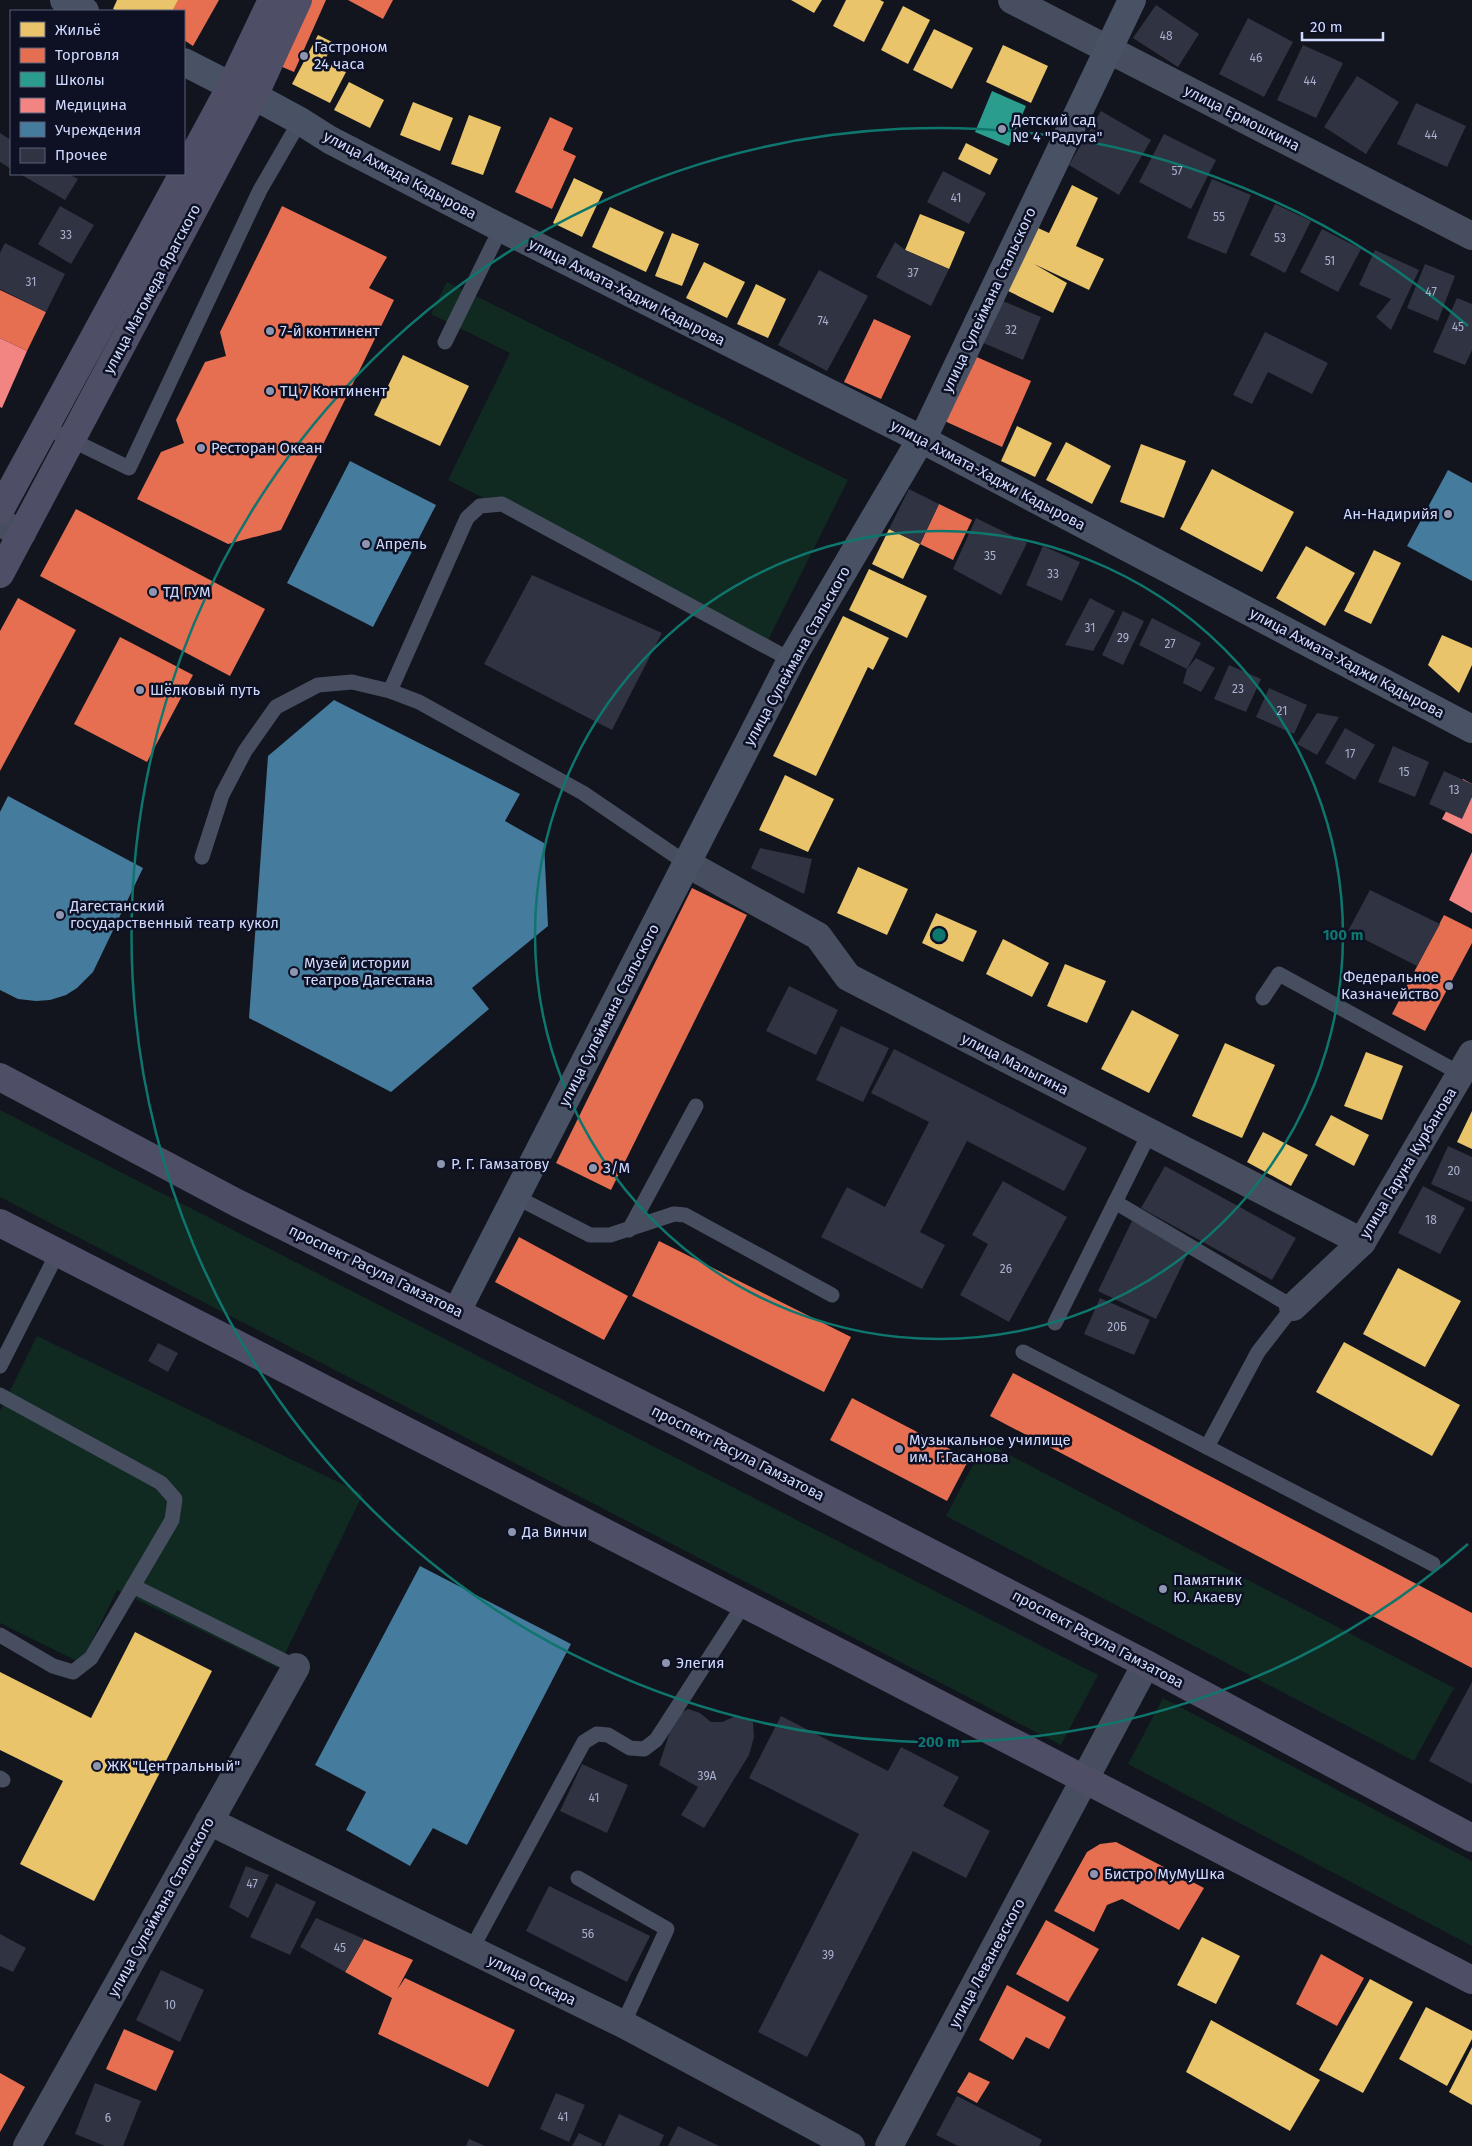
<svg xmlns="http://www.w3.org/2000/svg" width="1472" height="2146" viewBox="0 0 1472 2146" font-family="'Fira Sans',sans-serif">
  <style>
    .green { fill: #102a22 }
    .homes { fill: #e9c46a }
    .shops { fill: #e76f51 }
    .schools { fill: #2a9d8f }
    .health { fill: #f28482 }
    .public { fill: #457b9d }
    .building { fill: #303341 }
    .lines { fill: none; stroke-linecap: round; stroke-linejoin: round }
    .service { stroke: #474e5f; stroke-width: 15 }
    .minor { stroke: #474e5f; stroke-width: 28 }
    .secondary { stroke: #495265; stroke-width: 28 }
    .primary { stroke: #4e4e67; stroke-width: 28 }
    .ring { fill: none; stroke: #0f766e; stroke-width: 2.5 }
    .poi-dot { fill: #8e95b0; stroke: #0d1123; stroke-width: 2 }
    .labels { text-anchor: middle; stroke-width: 5; stroke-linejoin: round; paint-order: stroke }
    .number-label { font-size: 12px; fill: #a8b0d0 }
    .poi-label { font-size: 15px; fill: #d0daff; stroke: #0d1123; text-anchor: start }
    .street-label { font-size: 15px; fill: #d0daff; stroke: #0d1123 }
    .centre { fill: #0f766e; stroke: #0d1123; stroke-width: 2.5 }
    .ring-label { font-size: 15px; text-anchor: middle; font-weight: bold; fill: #0f766e; stroke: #0d1123; stroke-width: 5; stroke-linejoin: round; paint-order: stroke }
  </style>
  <rect width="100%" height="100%" fill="#12141e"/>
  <g class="green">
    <path d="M447 282 848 480 767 642 448 480 510 353 431 314Z"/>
    <path d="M0 1110 1098 1675 1061 1745 0 1197Z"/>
    <path d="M37 1336 363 1494 278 1668 117 1590 81 1663 0 1623V1411Z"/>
    <path d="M985 1442 1454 1688 1414 1761 946 1516Z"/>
    <path d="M1163 1698 1472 1861V1946L1128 1764Z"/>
  </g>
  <g class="homes">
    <path d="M117 0H179L173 11H117L113 9Z"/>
    <path d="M791 0H822L814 13Z"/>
    <path d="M846 0H880L884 2 864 42 833 26Z"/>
    <path d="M903 6 930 20 908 64 881 50Z"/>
    <path d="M934 29 973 48 952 89 913 70Z"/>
    <path d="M318 35 334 43 324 61 346 72 330 103 292 84Z"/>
    <path d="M1003 45 1048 66 1031 103 986 82Z"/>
    <path d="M349 82 384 100 370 128 334 110Z"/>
    <path d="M413 102 453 118 440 151 400 135Z"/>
    <path d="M469 115 501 127 483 175 451 164Z"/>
    <path d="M966 143 998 159 990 175 958 159Z"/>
    <path d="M574 178 603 192 582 237 553 223Z"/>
    <path d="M1072 185 1098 198 1076 246 1104 259 1089 290 1034 264 1067 283 1053 313 1006 290 1038 228 1049 233Z"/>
    <path d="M610 207 664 232 646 272 592 247Z"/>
    <path d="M920 214 965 232 949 269 905 250Z"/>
    <path d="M672 233 699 244 682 286 655 276Z"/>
    <path d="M704 262 745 282 727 318 686 298Z"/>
    <path d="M756 284 786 299 768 338 737 324Z"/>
    <path d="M403 355 469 386 440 446 374 415Z"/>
    <path d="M1017 426 1052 443 1035 477 1001 461Z"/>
    <path d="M1066 442 1111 466 1092 504 1046 480Z"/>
    <path d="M1141 444 1186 461 1164 518 1120 502Z"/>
    <path d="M1212 469 1294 512 1262 572 1180 529Z"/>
    <path d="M889 529 920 544 903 579 872 564Z"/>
    <path d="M1306 546 1355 573 1325 626 1276 598Z"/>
    <path d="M1374 550 1401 563 1371 624 1344 611Z"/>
    <path d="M869 569 927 596 907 638 849 610Z"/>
    <path d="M843 616 889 638 873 670 868 667 816 776 773 756Z"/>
    <path d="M1442 635 1472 648V665L1459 693 1428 665Z"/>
    <path d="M785 775 834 799 808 852 759 830Z"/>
    <path d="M858 867 908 889 887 935 837 913Z"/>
    <path d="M936 913 977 931 963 962 922 943Z"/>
    <path d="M1003 939 1049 963 1032 997 986 974Z"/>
    <path d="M1065 964 1106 981 1087 1023 1047 1006Z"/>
    <path d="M1132 1010 1179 1035 1149 1093 1101 1069Z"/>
    <path d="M1225 1043 1275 1065 1242 1138 1192 1116Z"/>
    <path d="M1366 1052 1403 1066 1382 1120 1344 1106Z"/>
    <path d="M1472 1111V1149L1457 1142Z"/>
    <path d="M1331 1115 1369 1135 1354 1166 1315 1145Z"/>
    <path d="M1263 1132 1308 1155 1291 1186 1247 1162Z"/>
    <path d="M1398 1268 1461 1301 1425 1367 1363 1334Z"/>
    <path d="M1344 1342 1460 1405 1432 1456 1316 1392Z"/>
    <path d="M135 1632 212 1671 94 1901 20 1864 63 1781 0 1750V1672L91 1718Z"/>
    <path d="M1202 1937 1240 1956 1216 2004 1177 1985Z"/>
    <path d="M1370 1979 1413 2002 1363 2093 1319 2070Z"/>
    <path d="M1426 2007 1472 2031V2039L1447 2086 1399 2059Z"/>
    <path d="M1211 2020 1320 2080 1290 2131 1186 2072Z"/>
    <path d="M1472 2047V2105L1449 2092Z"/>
  </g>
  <g class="shops">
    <path d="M178 0H219L193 46 184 40V11H172Z"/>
    <path d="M301 0H326L294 72 273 63Z"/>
    <path d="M348 0H393L383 19Z"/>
    <path d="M550 117 573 128 563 150 576 156 552 209 515 192Z"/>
    <path d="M282 206 387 257 369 288 394 300 281 530 228 544 137 499 161 452 184 443 176 420 205 362 226 356 220 332Z"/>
    <path d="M0 290 46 312 27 351 0 338Z"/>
    <path d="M874 319 911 336 881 399 844 382Z"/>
    <path d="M970 354 1031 381 1002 447 940 419Z"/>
    <path d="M939 504 972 520 953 560 920 544Z"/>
    <path d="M76 509 265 609 230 676 40 576Z"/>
    <path d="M18 598 76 630 0 771V631Z"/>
    <path d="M120 637 193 675 147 762 74 724Z"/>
    <path d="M692 888 747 915 611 1190 556 1163Z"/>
    <path d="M1444 915 1472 929V943L1425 1031 1392 1014Z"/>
    <path d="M519 1237 628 1296 604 1340 495 1282Z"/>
    <path d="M659 1241 851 1337 824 1392 632 1296Z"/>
    <path d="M1013 1373 1472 1613V1668L990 1416Z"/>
    <path d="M852 1398 969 1459 947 1501 830 1440Z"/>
    <path d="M1116 1842 1204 1888 1179 1930 1122 1899 1107 1905 1094 1932 1054 1911 1087 1852 1100 1844Z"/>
    <path d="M1046 1920 1099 1949 1068 2002 1016 1974Z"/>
    <path d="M364 1939 413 1960 397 1990 405 1978 515 2030 488 2087 378 2034 392 1998 345 1972Z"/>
    <path d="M1321 1954 1364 1978 1337 2026 1296 2004Z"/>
    <path d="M1007 1985 1066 2017 1049 2049 1026 2037 1013 2060 979 2040Z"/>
    <path d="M124 2029 174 2051 156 2091 106 2069Z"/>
    <path d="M969 2072 990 2082 977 2103 957 2092Z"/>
    <path d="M0 2073 25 2087 0 2132Z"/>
  </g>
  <path class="schools" d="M992 91 1026 106 1009 146 975 132Z"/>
  <g class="health">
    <path d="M0 338 27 351 2 408 0 407Z"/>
    <path d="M1463 779 1472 784V834L1442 819Z"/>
    <path d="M1472 852V913L1449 900Z"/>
  </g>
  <g class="public">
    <path d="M350 461 436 505 373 627 287 583Z"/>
    <path d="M1448 470 1472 483V581L1407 546Z"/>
    <path d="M334 700 520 794 505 821 544 843 548 926 472 988 489 1009 391 1092 249 1018 268 756Z"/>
    <path d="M8 796 143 868 93 972 77 988 66 995 50 1000 36 1001 18 999 0 990V812Z"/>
    <path d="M420 1566 571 1644 467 1845 433 1828 410 1866 346 1830 366 1792 315 1765Z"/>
  </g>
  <g class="building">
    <path d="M1156 5 1199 34 1178 67 1133 38Z"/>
    <path d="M1248 18 1293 42 1264 97 1219 74Z"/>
    <path d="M1303 45 1343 63 1316 118 1277 100Z"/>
    <path d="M1357 76 1399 102 1366 154 1324 127Z"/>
    <path d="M1416 103 1466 126 1447 167 1397 144Z"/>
    <path d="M1101 111 1151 140 1119 195 1069 165Z"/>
    <path d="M0 133 11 140V169L0 162Z"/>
    <path d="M1164 134 1216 160 1191 209 1139 182Z"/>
    <path d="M943 171 986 193 969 224 927 202Z"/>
    <path d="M20 174H69L78 179 65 200Z"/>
    <path d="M1212 179 1251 195 1226 254 1187 238Z"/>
    <path d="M1275 204 1311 221 1285 273 1250 255Z"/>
    <path d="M60 206 94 225 71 264 38 244Z"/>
    <path d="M1322 229 1361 249 1338 292 1300 272Z"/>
    <path d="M895 242 905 250 949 269 931 306 876 277Z"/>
    <path d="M5 243 65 274 46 312 0 289V253Z"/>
    <path d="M1375 250 1419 270 1391 330 1376 317 1391 299 1359 285Z"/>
    <path d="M1425 264 1455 276 1438 321 1407 308Z"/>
    <path d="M819 270 868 296 827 371 778 345Z"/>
    <path d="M1457 298 1472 304V350L1465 365 1433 352Z"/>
    <path d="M998 299 1041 317 1023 360 981 342Z"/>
    <path d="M1265 332 1328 363 1312 394 1268 372 1252 404 1233 395Z"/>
    <path d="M909 489 939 504 920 544 889 529Z"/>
    <path d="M976 518 1027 543 1001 595 953 569Z"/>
    <path d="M1043 546 1080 562 1062 601 1026 585Z"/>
    <path d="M532 575 662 633 612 730 484 664Z"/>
    <path d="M1090 598 1115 611 1093 651 1065 645Z"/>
    <path d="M1123 611 1144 621 1123 665 1102 655Z"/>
    <path d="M1152 618 1201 643 1187 669 1139 645Z"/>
    <path d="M1196 658 1215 668 1201 692 1183 683 1187 669Z"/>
    <path d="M1229 665 1261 679 1246 712 1214 699Z"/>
    <path d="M1269 688 1307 705 1294 734 1256 717Z"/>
    <path d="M1317 713 1339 717 1317 755 1297 744Z"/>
    <path d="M1345 728 1375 745 1355 780 1325 763Z"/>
    <path d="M1393 746 1429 762 1415 797 1378 782Z"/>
    <path d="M1444 771 1472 784V797L1462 819 1429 804Z"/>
    <path d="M760 848 812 859 804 894 751 868Z"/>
    <path d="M1370 890 1440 924 1417 966 1348 931Z"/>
    <path d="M789 986 838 1010 816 1055 766 1031Z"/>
    <path d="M841 1026 889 1048 863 1102 816 1080Z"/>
    <path d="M894 1049 1087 1148 1064 1191 967 1141 920 1232 945 1245 922 1289 821 1237 847 1187 885 1207 929 1122 871 1093Z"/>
    <path d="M1448 1146 1472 1157V1202L1431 1184Z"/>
    <path d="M1165 1166 1296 1238 1272 1280 1141 1208Z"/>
    <path d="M1003 1181 1067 1217 1009 1322 960 1295 988 1244 972 1235Z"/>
    <path d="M1423 1186 1465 1208 1440 1254 1398 1233Z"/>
    <path d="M1132 1221 1190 1249 1156 1319 1098 1291Z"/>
    <path d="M1100 1298 1150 1320 1134 1355 1084 1334Z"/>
    <path d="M158 1343 178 1353 168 1372 148 1361Z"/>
    <path d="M1472 1682V1784L1429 1761Z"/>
    <path d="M688 1709 700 1713 711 1722H722L736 1716 753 1722 754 1737 749 1755 704 1828 681 1815 698 1787 659 1765 675 1716Z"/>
    <path d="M781 1716 888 1771 901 1747 959 1777 943 1806 990 1831 966 1878 913 1851 807 2057 758 2032 859 1834 749 1778Z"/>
    <path d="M582 1764 628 1785 607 1833 560 1811Z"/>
    <path d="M246 1866 269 1875 248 1918 229 1907Z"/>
    <path d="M276 1883 316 1902 290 1955 250 1937Z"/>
    <path d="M549 1886 650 1936 627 1982 526 1931Z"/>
    <path d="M316 1918 364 1939 345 1972 300 1947Z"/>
    <path d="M0 1934 26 1948 13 1972 0 1966Z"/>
    <path d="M161 1970 204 1990 180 2042 136 2020Z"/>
    <path d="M95 2083 141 2101 123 2146H105L75 2134Z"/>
    <path d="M556 2093 585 2105 569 2142 540 2129Z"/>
    <path d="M957 2096 1042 2140 1039 2146H958L936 2135Z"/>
    <path d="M619 2114 664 2135 659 2146H604Z"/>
    <path d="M678 2126 719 2146H668Z"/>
    <path d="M579 2133 602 2144 601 2146H572Z"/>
    <path d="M469 2139 485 2146H466Z"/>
  </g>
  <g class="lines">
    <g class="service">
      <path d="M445 342 501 228"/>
      <path d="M45 427 129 468 260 190 300 121"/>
      <path d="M390 691 467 518 480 506 502 504 791 660"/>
      <path d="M202 857 222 795 245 751 276 707 318 685 352 682 390 691 419 702 583 793 686 863"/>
      <path d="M1263 998 1279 974 1461 1074"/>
      <path d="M516 1197 590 1235H610L674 1214 685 1215 832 1295"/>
      <path d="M1115 1202 1293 1307 1258 1352 1207 1447 1433 1564"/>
      <path d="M629 1230 696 1106"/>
      <path d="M1055 1323 1149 1134"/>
      <path d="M1023 1352 1207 1447"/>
      <path d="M0 1366 58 1252"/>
      <path d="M0 1395 161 1483 175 1499 172 1520 91 1658 73 1672 53 1666 0 1635"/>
      <path d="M133 1586 296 1667"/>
      <path d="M0 1778 3 1780"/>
      <path d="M578 1878 667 1929 623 2024"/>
      <path d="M471 1950 584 1742 597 1734 608 1735 630 1748 644 1749 656 1740 744 1604"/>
    </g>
    <g class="minor">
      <path d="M1012 0 1472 236"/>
      <path d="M0 523 22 533"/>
      <path d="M686 863 818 936 848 977 1362 1242"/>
      <path d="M1293 1307 1362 1242 1472 1054"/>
      <path d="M209 1821 623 2024 851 2146"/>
      <path d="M27 2146 296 1667"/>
      <path d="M889 2146 1146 1664"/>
    </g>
    <g class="secondary">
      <path d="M64 0 85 11"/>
      <path d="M184 62 231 86 254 96 300 121 330 140 501 228 921 439 1472 729"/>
      <path d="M457 1311 791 660 921 439 925 434 1132 0"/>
    </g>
    <g class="primary">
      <path d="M184 173 231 86 272 0"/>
      <path d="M0 510 183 174"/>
      <path d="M0 574 254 96 298 0"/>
      <path d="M0 1077 237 1203 683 1425 1146 1664 1472 1838"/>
      <path d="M0 1223 854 1660 1472 1980"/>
    </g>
  </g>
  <g class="ring">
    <circle cx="939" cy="935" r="404"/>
    <path d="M1468 1544A807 807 0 1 1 1468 326"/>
  </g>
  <g class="poi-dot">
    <circle cx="304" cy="56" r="5"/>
    <circle cx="1002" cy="129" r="5"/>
    <circle cx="270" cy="331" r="5"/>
    <circle cx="270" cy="391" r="5"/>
    <circle cx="201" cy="448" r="5"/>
    <circle cx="1448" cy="514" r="5"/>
    <circle cx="366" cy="544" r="5"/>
    <circle cx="153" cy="592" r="5"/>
    <circle cx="140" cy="690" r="5"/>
    <circle cx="60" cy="915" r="5"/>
    <circle cx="294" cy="972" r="5"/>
    <circle cx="1449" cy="986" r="5"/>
    <circle cx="441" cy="1164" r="5"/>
    <circle cx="593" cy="1168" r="5"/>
    <circle cx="899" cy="1449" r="5"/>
    <circle cx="512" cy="1532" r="5"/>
    <circle cx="1163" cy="1589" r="5"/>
    <circle cx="666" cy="1663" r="5"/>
    <circle cx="97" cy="1766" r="5"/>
    <circle cx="1094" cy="1874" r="5"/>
  </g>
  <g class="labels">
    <g class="number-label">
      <text x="1166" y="40">48</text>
      <text x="1256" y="62">46</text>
      <text x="1310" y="85">44</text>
      <text x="1431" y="139">44</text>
      <text x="1177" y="175">57</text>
      <text x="956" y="202">41</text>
      <text x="1219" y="221">55</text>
      <text x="66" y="239">33</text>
      <text x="1280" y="242">53</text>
      <text x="1330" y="265">51</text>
      <text x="913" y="277">37</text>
      <text x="31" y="286">31</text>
      <text x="1431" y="296">47</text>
      <text x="823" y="325">74</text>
      <text x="1458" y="331">45</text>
      <text x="1011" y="334">32</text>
      <text x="990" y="560">35</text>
      <text x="1053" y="578">33</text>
      <text x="1090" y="632">31</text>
      <text x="1123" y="642">29</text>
      <text x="1170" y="648">27</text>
      <text x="1238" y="693">23</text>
      <text x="1282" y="715">21</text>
      <text x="1350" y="758">17</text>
      <text x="1404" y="776">15</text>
      <text x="1454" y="794">13</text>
      <text x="1454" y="1175">20</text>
      <text x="1431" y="1224">18</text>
      <text x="1006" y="1273">26</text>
      <text x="1117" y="1331">20Б</text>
      <text x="707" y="1780">39А</text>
      <text x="594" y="1802">41</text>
      <text x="252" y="1888">47</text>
      <text x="588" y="1938">56</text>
      <text x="340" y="1952">45</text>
      <text x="828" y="1959">39</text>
      <text x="170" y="2009">10</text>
      <text x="563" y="2121">41</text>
      <text x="108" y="2122">6</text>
    </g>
    <g class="poi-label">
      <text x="314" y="52">Гастроном<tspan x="314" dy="17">24 часа</tspan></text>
      <text x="1012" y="125">Детский сад<tspan x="1012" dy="17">№ 4 "Радуга"</tspan></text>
      <text x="280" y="336">7-й континент</text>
      <text x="280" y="396">ТЦ 7 Континент</text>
      <text x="211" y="453">Ресторан Океан</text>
      <text x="1438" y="519" text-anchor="end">Ан-Надирийя</text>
      <text x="376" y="549">Апрель</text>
      <text x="163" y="597">ТД ГУМ</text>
      <text x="150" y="695">Шёлковый путь</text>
      <text x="70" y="911">Дагестанский<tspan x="70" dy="17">государственный театр кукол</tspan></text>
      <text x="304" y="968">Музей истории<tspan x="304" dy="17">театров Дагестана</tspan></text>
      <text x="1439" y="982" text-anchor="end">Федеральное<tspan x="1439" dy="17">Казначейство</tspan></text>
      <text x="451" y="1169">Р. Г. Гамзатову</text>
      <text x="603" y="1173">З/М</text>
      <text x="909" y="1445">Музыкальное училище<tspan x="909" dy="17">им. Г.Гасанова</tspan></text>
      <text x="522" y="1537">Да Винчи</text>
      <text x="1173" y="1585">Памятник<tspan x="1173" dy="17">Ю. Акаеву</tspan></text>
      <text x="676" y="1668">Элегия</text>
      <text x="107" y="1771">ЖК "Центральный"</text>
      <text x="1104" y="1879">Бистро МуМуШка</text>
    </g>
    <g class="street-label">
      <text transform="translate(1242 118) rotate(27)" y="5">улица Ермошкина</text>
      <text transform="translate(400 175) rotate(28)" y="5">улица Ахмада Кадырова</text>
      <text transform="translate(152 289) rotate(-62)" y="5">улица Магомеда Ярагского</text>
      <text transform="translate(627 292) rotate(27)" y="5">улица Ахмата-Хаджи Кадырова</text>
      <text transform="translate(989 300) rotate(-65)" y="5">улица Сулеймана Стальского</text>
      <text transform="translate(988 475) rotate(28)" y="5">улица Ахмата-Хаджи Кадырова</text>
      <text transform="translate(797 656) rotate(-61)" y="5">улица Сулеймана Стальского</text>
      <text transform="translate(1347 663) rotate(28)" y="5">улица Ахмата-Хаджи Кадырова</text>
      <text transform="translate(609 1015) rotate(-63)" y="5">улица Сулеймана Стальского</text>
      <text transform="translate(1015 1064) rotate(27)" y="5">улица Малыгина</text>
      <text transform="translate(1408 1163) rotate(-59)" y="5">улица Гаруна Курбанова</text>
      <text transform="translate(376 1271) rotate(26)" y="5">проспект Расула Гамзатова</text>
      <text transform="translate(738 1453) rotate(27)" y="5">проспект Расула Гамзатова</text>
      <text transform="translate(1098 1639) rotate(28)" y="5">проспект Расула Гамзатова</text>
      <text transform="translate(161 1907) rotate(-61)" y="5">улица Сулеймана Стальского</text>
      <text transform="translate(987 1963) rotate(-62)" y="5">улица Леваневского</text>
      <text transform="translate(532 1980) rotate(26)" y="5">улица Оскара</text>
    </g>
  </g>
  <circle cx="939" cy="935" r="8" class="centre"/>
  <g class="ring-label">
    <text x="1343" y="940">100 m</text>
    <text x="939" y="1747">200 m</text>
  </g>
  <rect x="10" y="10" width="175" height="165" fill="#0d1123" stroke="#5b617b"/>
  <rect x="20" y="22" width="25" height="15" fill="#e9c46a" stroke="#5b617b"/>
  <text x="55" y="35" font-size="15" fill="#d0daff">Жильё</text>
  <rect x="20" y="48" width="25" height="15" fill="#e76f51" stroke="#5b617b"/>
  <text x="55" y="60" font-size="15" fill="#d0daff">Торговля</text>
  <rect x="20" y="72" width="25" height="15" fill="#2a9d8f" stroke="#5b617b"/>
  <text x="55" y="85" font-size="15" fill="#d0daff">Школы</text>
  <rect x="20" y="98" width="25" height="15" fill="#f28482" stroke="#5b617b"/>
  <text x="55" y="110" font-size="15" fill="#d0daff">Медицина</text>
  <rect x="20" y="122" width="25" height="15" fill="#457b9d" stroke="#5b617b"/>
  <text x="55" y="135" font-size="15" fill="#d0daff">Учреждения</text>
  <rect x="20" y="148" width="25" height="15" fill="#303341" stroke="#5b617b"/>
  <text x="55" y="160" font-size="15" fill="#d0daff">Прочее</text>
  <path d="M1302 32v8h81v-8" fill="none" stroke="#d0daff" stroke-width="2.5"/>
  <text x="1310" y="32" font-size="15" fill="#d0daff" stroke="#0d1123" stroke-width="4" paint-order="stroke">20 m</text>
</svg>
